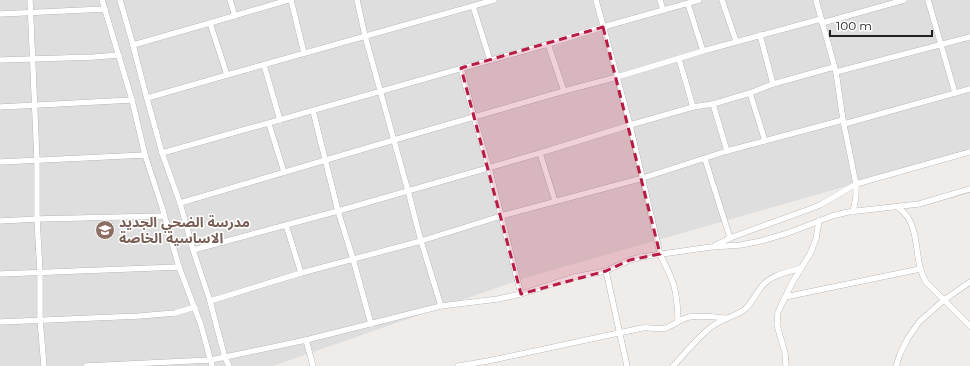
<svg xmlns="http://www.w3.org/2000/svg" width="970" height="366" viewBox="0 0 970 366" font-family="Montserrat,'Noto Sans Arabic',sans-serif">
  <style>
    .residential { fill: #dfdede }
    .lines { fill: none; stroke-linecap: round; stroke-linejoin: round }
    .street-casing { stroke: #9b9b9b; stroke-width: 6 }
    .street { stroke: #fff; stroke-width: 5.5 }
    .marked { fill: #b71a43; fill-opacity: 0.2; stroke: #b71a43; stroke-width: 3; stroke-dasharray: 8 5; stroke-linejoin: round }
    .labels { text-anchor: middle; stroke-width: 3; stroke-linejoin: round; paint-order: stroke }
    .education-label { font-size: 14px; font-weight: bold; fill: #785e54; stroke: #fff; text-anchor: start }
  </style>
  <rect width="100%" height="100%" fill="#f0ece9"/>
  <path class="residential" d="M0 0H970V151L528 277 273 366H0Z"/>
  <g class="lines">
    <defs>
      <g id="street">
        <path d="M30 0 37 160V219L40 273V320L44 366"/>
        <path d="M102 0 132 100 145 155 162 207 179 267 201 325 212 366"/>
        <path d="M120 0 133 45 143 84 162 153 180 203 193 250 210 301 225 358 229 366"/>
        <path d="M230 0 235 16"/>
        <path d="M291 0 304 53"/>
        <path d="M357 0 365 36 408 191 421 241 441 306"/>
        <path d="M596 0 617 77 630 125 660 254C665 265 671 275 674 286 677 298 678 310 678 321"/>
        <path d="M660 0 663 10"/>
        <path d="M722 0 736 41"/>
        <path d="M816 0 836 72 843 120 856 184V197L853 212"/>
        <path d="M928 0 955 93"/>
        <path d="M688 4 703 51"/>
        <path d="M473 6 490 60"/>
        <path d="M0 14 105 9"/>
        <path d="M210 23 227 75"/>
        <path d="M822 23 904 0"/>
        <path d="M760 35 773 84"/>
        <path d="M548 44 564 91"/>
        <path d="M133 45 210 23 288 0"/>
        <path d="M679 59 693 107"/>
        <path d="M0 60 94 57 119 55"/>
        <path d="M264 65 280 120"/>
        <path d="M461 68 474 117 489 168 521 294"/>
        <path d="M836 72 970 37"/>
        <path d="M750 93 765 141"/>
        <path d="M147 98 227 75 494 0"/>
        <path d="M713 104 727 151"/>
        <path d="M0 107 132 100"/>
        <path d="M313 111 338 211 353 259 371 324"/>
        <path d="M269 124 284 172"/>
        <path d="M844 124 970 89"/>
        <path d="M162 153 548 44 603 27 699 0"/>
        <path d="M540 153 555 201"/>
        <path d="M705 159 730 238"/>
        <path d="M0 162 145 155"/>
        <path d="M180 203 394 140 564 91 617 77 703 51 821 19"/>
        <path d="M898 207C901 210 904 212 907 216 920 235 914 262 926 282L970 326"/>
        <path d="M0 221 37 219 164 216"/>
        <path d="M286 225 301 273"/>
        <path d="M714 246 730 238 757 228 810 209 820 205 856 184 970 152"/>
        <path d="M193 250 338 211 540 153 630 125 693 107 713 104 750 93 773 84 834 67"/>
        <path d="M606 271 627 366"/>
        <path d="M0 274 179 267"/>
        <path d="M785 297 920 269"/>
        <path d="M210 301 301 273 421 241 501 216 643 178 727 151 843 120"/>
        <path d="M0 322 139 316 175 313 195 307"/>
        <path d="M306 340 313 366"/>
        <path d="M86 366 211 360 306 340 441 306 498 299 521 294 574 277 606 271 630 260 641 257 711 247 741 245 761 241 788 233 832 216 848 212 919 204 970 189"/>
        <path d="M458 366 488 361 642 328C650 327 659 330 666 328 674 325 680 319 689 317 701 315 714 317 726 318"/>
        <path d="M673 366C686 353 698 336 714 325 723 319 735 316 744 310 752 303 756 293 762 286 771 275 788 272 801 268"/>
        <path d="M786 366 785 353 777 325 778 312 792 283 810 254 816 239 819 221"/>
        <path d="M896 366 900 354 908 338 919 322 944 300 970 282"/>
      </g>
    </defs>
    <use href="#street" class="street-casing"/>
    <use href="#street" class="street"/>
  </g>
  <path class="marked" d="M603 27 660 254 630 260 606 271 521 294 461 68Z"/>
  <defs>
    <symbol id="school-disc" viewBox="-11 -11 22 22"><circle r="9.5" fill="#8d6e63" stroke="#fff"/><path d="M0-5L7-2L0 1L-7-2ZM-4 1L0 2.5L4 1V4Q0 6-4 4Z" fill="#fff"/></symbol>
  </defs>
  <g fill-rule="evenodd">
    <use href="#school-disc" x="94" y="219" width="22" height="22"/>
  </g>
  <g class="labels">
    <g class="education-label">
      <text x="119" y="227">مدرسة الضحي الجديد<tspan x="119" dy="16">الاساسية الخاصة</tspan></text>
    </g>
  </g>
  <path d="M830 30v6h102v-6" fill="none" stroke="#212121" stroke-width="2"/>
  <text x="836" y="30" font-size="12" fill="#212121" stroke="#ffffff" stroke-width="3" paint-order="stroke">100 m</text>
</svg>
